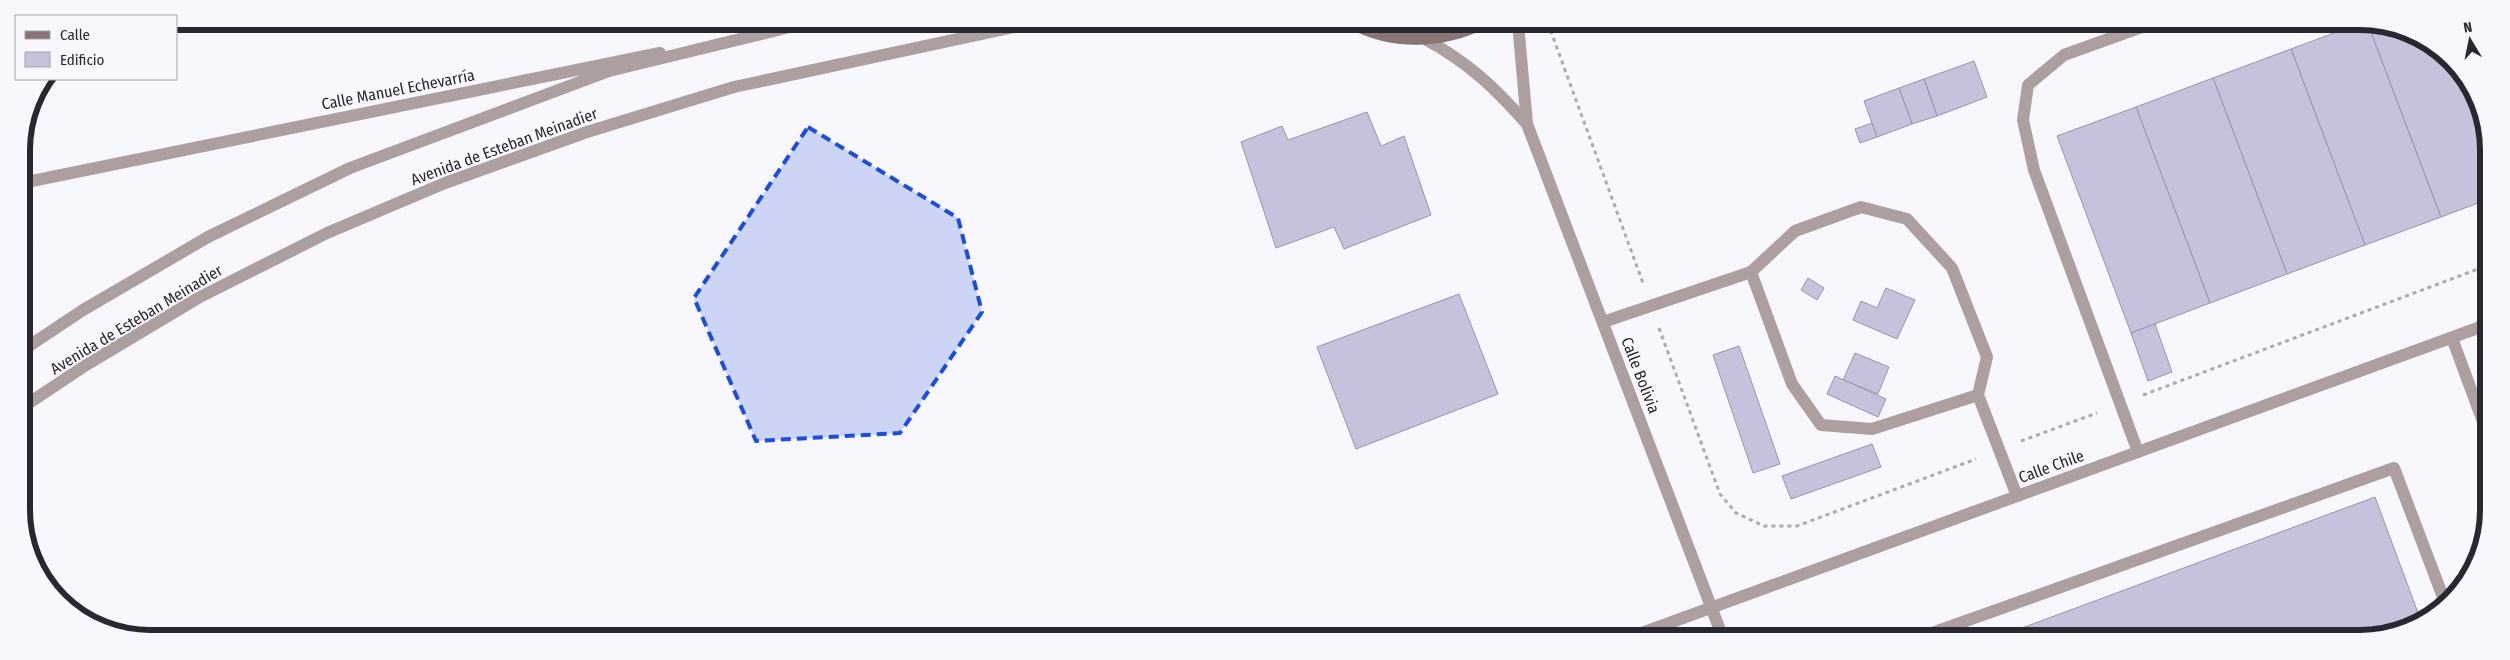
<svg xmlns="http://www.w3.org/2000/svg" width="2510" height="660" viewBox="0 0 2510 660" font-family="'Fira Sans Condensed',sans-serif">
  <style>
    .building { fill: #c8c1dc; stroke: #9993ac }
    .lines { fill: none; stroke-linecap: round; stroke-linejoin: round }
    .path { stroke: #acaab2; stroke-width: 3; stroke-dasharray: 4 4; stroke-linecap: butt }
    .service { stroke: #ad9fa0; stroke-width: 12 }
    .minor { stroke: #ad9fa0; stroke-width: 12 }
    .tertiary { stroke: #ad9fa0; stroke-width: 12 }
    .secondary { stroke: #897576; stroke-width: 12 }
    .marked { fill: #1d4ed8; fill-opacity: 0.2; stroke: #1d4ed8; stroke-width: 4; stroke-dasharray: 10 6; stroke-linejoin: round }
    .labels { text-anchor: middle; stroke-width: 4; stroke-linejoin: round; paint-order: stroke }
    .street-label { font-size: 16px; fill: #292731; stroke: #f8f7fd }
    .rim { fill: none; stroke: #292731; stroke-width: 6 }
  </style>
  <rect width="100%" height="100%" fill="#f8f7fd"/>
  <g class="building">
    <path d="M2358 24H2368L2441 217 2365 245 2291 49Z"/>
    <path d="M2368 24H2385L2451 59 2486 125V200L2441 217Z"/>
    <path d="M2291 49 2365 245 2287 274 2213 78Z"/>
    <path d="M1974 61 1987 97 1937 116 1924 79Z"/>
    <path d="M2213 78 2287 274 2210 303 2136 107Z"/>
    <path d="M1924 79 1937 116 1912 124 1899 88Z"/>
    <path d="M1899 88 1912 124 1877 137 1864 101Z"/>
    <path d="M2136 107 2210 303 2131 333 2057 136Z"/>
    <path d="M1367 112 1381 146 1404 136 1431 215 1344 249 1334 227 1276 248 1241 142 1282 126 1288 140Z"/>
    <path d="M1872 123 1877 137 1860 143 1855 129Z"/>
    <path d="M1808 278 1824 288 1817 300 1801 290Z"/>
    <path d="M1886 288 1915 300 1897 339 1853 320 1861 301 1877 308Z"/>
    <path d="M1459 294 1498 394 1356 449 1317 347Z"/>
    <path d="M2155 324 2172 372 2148 381 2131 333Z"/>
    <path d="M1739 346 1780 464 1753 473 1713 355Z"/>
    <path d="M1855 353 1889 367 1878 394 1843 380Z"/>
    <path d="M1835 376 1886 399 1878 417 1827 394Z"/>
    <path d="M1872 444 1881 467 1791 499 1782 476Z"/>
    <path d="M2375 497 2421 621 2409 629 2368 638H1995Z"/>
  </g>
  <g class="lines">
    <g class="path">
      <path d="M1552 23 1550 29 1643 283"/>
      <path d="M1659 328 1720 494 1736 513 1764 526H1797L1976 459"/>
      <path d="M2143 395 2486 266"/>
      <path d="M2021 441 2097 413"/>
    </g>
    <g class="service">
      <path d="M1603 322 1751 272"/>
      <path d="M1978 395 1872 429 1821 425 1792 384 1751 272 1795 231 1861 207 1907 219 1952 268 1987 357 1978 395 2017 496"/>
      <path d="M2138 452 2034 170 2023 120 2028 85 2064 55 2150 24"/>
      <path d="M1918 638 2394 468 2446 605"/>
    </g>
    <g class="minor">
      <path d="M1518 23 1527 124 1723 638"/>
      <path d="M1425 39C1469 63 1494 87 1527 124"/>
      <path d="M22 183 660 53"/>
      <path d="M2452 338 2486 430"/>
      <path d="M1628 638 2486 325"/>
    </g>
    <g class="tertiary">
      <path d="M23 350 83 310 208 237 350 168 609 71 810 22"/>
      <path d="M23 407 86 365 198 298 327 233 445 183 587 132 734 87 1037 22"/>
    </g>
    <path class="secondary" d="M1352 23C1392 45 1443 43 1483 23"/>
  </g>
  <path class="marked" d="M808 127 958 218 982 312 900 433 756 441 694 298Z"/>
  <g class="labels">
    <g class="street-label">
      <text transform="translate(398 89) rotate(-11)" y="6">Calle Manuel Echevarría</text>
      <text transform="translate(504 146) rotate(-20)" y="6">Avenida de Esteban Meinadier</text>
      <text transform="translate(136 319) rotate(-31)" y="6">Avenida de Esteban Meinadier</text>
      <text transform="translate(1641 375) rotate(69)" y="6">Calle Bolivia</text>
      <text transform="translate(2051 466) rotate(-20)" y="6">Calle Chile</text>
    </g>
  </g>
  <path d="M0 0H2510V660H0ZM150 30H2360A120 120 0 0 1 2480 150V510A120 120 0 0 1 2360 630H150A120 120 0 0 1 30 510V150A120 120 0 0 1 150 30Z" fill="#f8f7fd" fill-rule="evenodd"/>
  <path class="rim" d="M150 30H2360A120 120 0 0 1 2480 150V510A120 120 0 0 1 2360 630H150A120 120 0 0 1 30 510V150A120 120 0 0 1 150 30Z"/>
  <rect x="15" y="15" width="162" height="65" fill="#f8f7fd" stroke="#a5a4ab"/>
  <rect x="25" y="31" width="25" height="8" fill="#897576" stroke="#a5a4ab"/>
  <text x="60" y="40" font-size="15" fill="#292731">Calle</text>
  <rect x="25" y="52" width="25" height="15" fill="#c8c1dc" stroke="#a5a4ab"/>
  <text x="60" y="65" font-size="15" fill="#292731">Edificio</text>
  <g transform="translate(2470 40) rotate(350)" stroke="#f8f7fd" stroke-width="4" paint-order="stroke">
  <path d="M0-4L9 19L0 12L-9 19Z" fill="#292731"/>
  <text y="-8" font-size="14" font-weight="bold" text-anchor="middle" fill="#292731">N</text>
  </g>
</svg>
